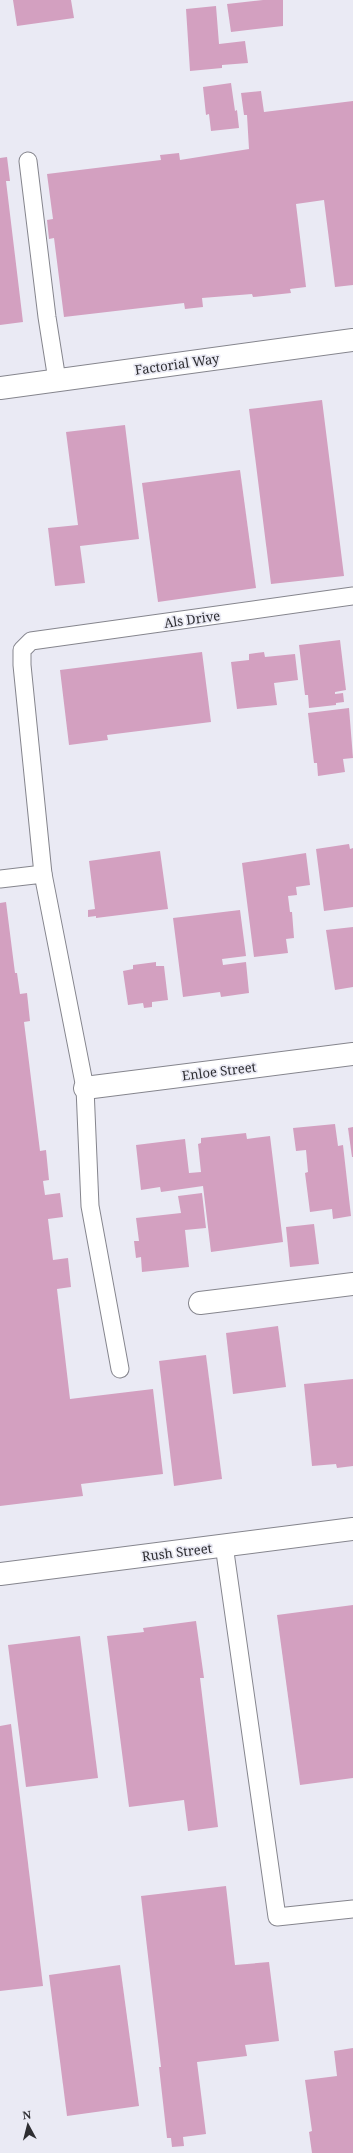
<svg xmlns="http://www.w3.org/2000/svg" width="353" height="2153" viewBox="0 0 353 2153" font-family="'Noto Serif',serif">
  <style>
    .building { fill: #d3a0c0 }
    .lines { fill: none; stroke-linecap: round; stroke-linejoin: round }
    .lane-casing { stroke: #85858d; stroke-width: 19 }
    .street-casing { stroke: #85858d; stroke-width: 24 }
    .secondary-casing { stroke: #85858d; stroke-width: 24 }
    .lane { stroke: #fff; stroke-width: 17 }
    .street { stroke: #fff; stroke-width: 22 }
    .secondary { stroke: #fff; stroke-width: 22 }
    .labels { text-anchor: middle; stroke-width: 3.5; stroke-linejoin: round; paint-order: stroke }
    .street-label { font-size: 13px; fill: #2d2d31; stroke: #eaeaf4 }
  </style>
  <rect width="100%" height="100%" fill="#eaeaf4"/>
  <g class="building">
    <path d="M13 0H71L74 18 17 26Z"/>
    <path d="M263 0H283V26L231 32 227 4Z"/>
    <path d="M216 6 219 44 245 41 248 63 222 65V68L190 71 186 9Z"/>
    <path d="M231 83 235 111 237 110 239 128 211 131 209 114 206 115 203 87Z"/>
    <path d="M261 91 264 112 353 101V285L335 287 324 200 296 204 306 287 290 289 291 293 253 297 252 294 202 298 203 307 185 309 184 303 64 317 54 238 49 239 47 220 53 219 47 174 161 160 160 155 179 153 180 160 249 149 247 115H244L241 93Z"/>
    <path d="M7 157 10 181H6L23 322 0 325V158Z"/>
    <path d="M322 400 344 576 271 584 249 409Z"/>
    <path d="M125 425 139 539 80 546 85 583 55 586 48 528 78 525 66 432Z"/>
    <path d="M240 470 256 588 158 602 142 483Z"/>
    <path d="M340 640 346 690 335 692V694L343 693 344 702 336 703V705L309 708 308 695H305L299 645Z"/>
    <path d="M202 652 211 722 107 735 108 740 69 745 60 670Z"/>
    <path d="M264 652 265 657 295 654 298 680 274 683 277 705 237 709 231 662 249 660V654Z"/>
    <path d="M349 708 353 758 343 759 345 772 318 776 317 763H314L308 713Z"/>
    <path d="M349 844 350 849 353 848V907L324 911 316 849Z"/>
    <path d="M160 851 168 909 96 918V916L88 917V910L95 909 89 861Z"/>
    <path d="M306 853 310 885 296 887 297 895 288 896 290 912H292L294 938 286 939 288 953 254 957 242 863Z"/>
    <path d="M6 902 15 973H17L20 994 27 993 30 1021 24 1022 40 1151 46 1150 49 1180 43 1181 45 1195 60 1193 63 1217 48 1219 53 1260 68 1258 71 1287 57 1289 70 1399 153 1389 163 1474 81 1484 83 1496 0 1506V903Z"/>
    <path d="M240 910 246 956 222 959 223 965 246 962 249 993 221 997 220 992 183 997 173 918Z"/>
    <path d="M353 927V987L335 990 326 930Z"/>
    <path d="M156 962V966H164L168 1000 152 1002V1007L144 1008 143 1003 128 1005 123 971 133 969V965Z"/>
    <path d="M335 1124 338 1146 343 1145 351 1216 333 1219 332 1209 310 1212 305 1173 308 1172 306 1150 296 1151 293 1128Z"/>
    <path d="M353 1127V1157H352L348 1128Z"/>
    <path d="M246 1133 247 1139 270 1136 283 1242 211 1252 203 1186 161 1192 160 1187 141 1190 136 1145 185 1139 189 1173 201 1172 198 1144 201 1143V1138Z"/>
    <path d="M202 1193 206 1228 185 1230 189 1267 142 1272 141 1257 136 1258 134 1241H139L136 1218 181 1213 178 1196Z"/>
    <path d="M314 1224 319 1264 290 1267 286 1227Z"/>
    <path d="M278 1326 286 1387 233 1394 226 1333Z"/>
    <path d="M206 1355 222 1479 174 1486 159 1361Z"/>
    <path d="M353 1379V1466L337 1468 336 1464 312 1466 304 1384Z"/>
    <path d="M353 1605V1778L300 1785 277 1615Z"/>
    <path d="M196 1621 204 1678H200L218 1827 188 1831 184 1800 129 1807 107 1636 144 1632 143 1628Z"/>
    <path d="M80 1636 98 1778 26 1787 8 1645Z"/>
    <path d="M11 1724 43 1986 0 1991V1726Z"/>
    <path d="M226 1886 235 1965 269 1962 279 2041 245 2045 247 2056 197 2062 206 2134 183 2137 184 2146 172 2147 171 2138H167L159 2067H161L141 1896Z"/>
    <path d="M120 1965 139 2106 67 2116 49 1975Z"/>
    <path d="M353 2048V2153H312L309 2132 312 2131 305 2080 337 2076 334 2051Z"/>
  </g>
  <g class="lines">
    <defs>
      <g id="lane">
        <path d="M28 161 47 317 57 380"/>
        <path d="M43 874 22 665V650L31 641 353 596"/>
        <path d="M0 879 43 874 85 1088 90 1206 120 1369"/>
        <path d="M224 1545 277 1917 353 1909"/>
      </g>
      <g id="street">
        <path d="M0 388 353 340"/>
        <path d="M85 1088 353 1054"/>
        <path d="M200 1303 353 1284"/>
      </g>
      <path id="secondary" d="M0 1574 353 1529"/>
    </defs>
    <use href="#lane" class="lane-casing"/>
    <use href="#street" class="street-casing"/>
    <use href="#secondary" class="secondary-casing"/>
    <use href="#lane" class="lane"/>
    <use href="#street" class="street"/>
    <use href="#secondary" class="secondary"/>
  </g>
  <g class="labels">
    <g class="street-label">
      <text transform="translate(177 364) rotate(-8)" y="5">Factorial Way</text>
      <text transform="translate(192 619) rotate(-8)" y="5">Als Drive</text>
      <text transform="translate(219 1071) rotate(-7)" y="5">Enloe Street</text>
      <text transform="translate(177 1552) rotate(-7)" y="5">Rush Street</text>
    </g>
  </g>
  <g transform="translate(28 2125) rotate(353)" stroke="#eaeaf4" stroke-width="3" paint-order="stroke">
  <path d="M0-3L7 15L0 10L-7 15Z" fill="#2d2d31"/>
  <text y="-6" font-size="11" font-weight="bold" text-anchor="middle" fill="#2d2d31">N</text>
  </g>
</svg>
